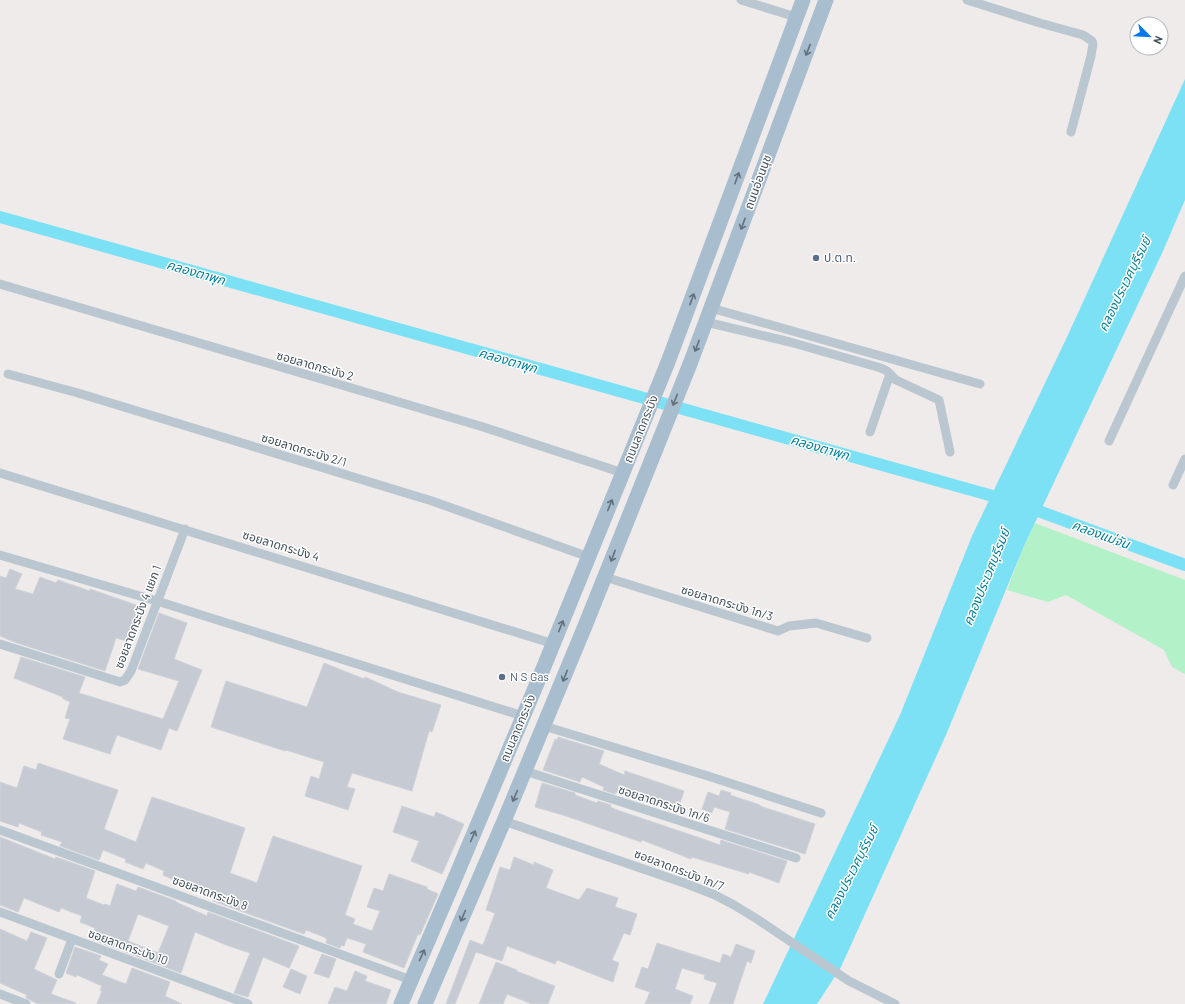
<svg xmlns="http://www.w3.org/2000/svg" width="1185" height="1004" viewBox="0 0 1185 1004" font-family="Barlow,'Noto Sans Thai',sans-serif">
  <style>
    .green { fill: #b3f2c8 }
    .water { fill: #7ce1f4 }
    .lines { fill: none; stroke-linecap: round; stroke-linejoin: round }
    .canal { stroke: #7ce1f4; stroke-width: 12 }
    .building { fill: #c6cad2; stroke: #ced2d8; fill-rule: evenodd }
    .street { stroke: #bac7d0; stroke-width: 9 }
    .primary { stroke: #a8bdce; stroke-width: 15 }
    .oneway { stroke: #61717d }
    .service-dot { fill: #5c6f8a; stroke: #fff; stroke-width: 1.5 }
    .labels { text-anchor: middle; stroke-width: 3; stroke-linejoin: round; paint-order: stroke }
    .street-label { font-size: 12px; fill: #42505a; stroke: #fff }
    .service-label { font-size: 12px; fill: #4e5e75; stroke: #fff; text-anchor: start }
    .water-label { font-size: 13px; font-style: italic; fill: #038098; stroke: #fff }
  </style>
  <rect width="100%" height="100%" fill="#efebeb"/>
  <path class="green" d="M1035 523 1185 580V674L1172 667 1164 650 1066 595 1048 602 1007 590 1024 546Z"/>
  <path class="water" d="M1185 79V200L1163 251 1024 546 946 735 841 967 817 1004H763L900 715 972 536 1067 337Z"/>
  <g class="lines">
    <g class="canal">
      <path d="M0 217 1007 500"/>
      <path d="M1025 506 1185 565"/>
    </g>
  </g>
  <g class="building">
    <path d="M10 569 22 574 15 589 33 594 40 577 56 583 58 580 90 591V589L139 606 127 641 116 638 105 671 14 642 0 636V576L6 578Z"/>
    <path d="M159 613 187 623 174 659 202 670 177 731 169 728 161 750 117 735 110 754 63 739 70 719 65 718 70 702 62 698 63 697 14 678 21 657 85 677 79 693 163 719 179 681 138 669Z"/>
    <path d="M324 663 364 679 365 677 398 692 441 705 432 732 429 731 412 791 352 773 347 787 355 789 348 810 305 796 311 776 319 779 324 762 286 750 285 751 211 727 226 681 307 707Z"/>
    <path d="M558 737 604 751 599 764 624 775 625 771 684 791 677 812 616 792 615 794 603 790 604 787 582 777 580 782 543 770 555 739 557 740Z"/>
    <path d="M38 763 118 790 104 829 136 842 152 797 245 828 230 873 257 883 273 836 362 866 345 915 355 919 353 924 372 931 380 911 367 907 374 888 383 891 389 874 427 887V889L438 894 420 935 418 934 404 968 363 952 366 944 347 938 344 946 341 945 340 948 326 943 327 939 324 937 306 930 304 934 213 901 215 896 187 886 163 875 164 871 146 863 143 869 125 862 126 859 103 850 99 860 60 846 62 842 41 835 42 832 19 823 18 827 0 821V782L17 788 24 766 36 770Z"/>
    <path d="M542 783 575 793V795L597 803 598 801 611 805 610 807 617 810 700 838 720 845 721 840 787 861 779 883 749 872V874L692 857 691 859 642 840 641 842 563 815 535 807Z"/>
    <path d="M721 790 731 793 730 795 760 805V806L815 824 805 854 725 829 730 812 714 807 712 813 702 809 708 792 719 796Z"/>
    <path d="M402 806 434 817 436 812 464 824 442 874 411 861 419 841 393 832Z"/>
    <path d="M0 837 55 859 56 857 95 871 86 898 104 905 105 904 110 906 117 884 136 891 138 887 176 901V902L207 916 208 912 299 946 289 968 263 957 248 997 234 993 250 953 226 945 195 932 181 973 91 939 95 928 80 922 82 916 61 908 59 912 24 898 18 912 0 905ZM138 914 169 926 158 953 128 941Z"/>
    <path d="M514 857 534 865V862L553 870 546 888 579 900 587 888 618 898 615 907 637 914 630 935 624 933 612 960 619 963 613 982 557 960 555 964 507 946 502 961 476 952 455 1004H446L470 940 483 945 495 913 486 910 500 867 510 870Z"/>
    <path d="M0 929 27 941 31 932 47 938 34 969 57 980 51 994 76 1003V1004H38L26 998 27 995 0 983Z"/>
    <path d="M657 943 720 963 723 954 731 957 736 944 755 951 751 963 747 961 733 1004H709L717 983 704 979 705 975 682 968 675 989 693 996 690 1004H645L650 992 635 987 642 967 648 969Z"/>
    <path d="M75 947 101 956 99 960 108 964 102 975 126 984 132 968 170 982 165 996 182 1004H97L102 991 100 990 102 986 77 975 76 977 66 973Z"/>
    <path d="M322 954 336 959 329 978 314 973Z"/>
    <path d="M496 962 517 970 516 971 555 986 548 1004H532L507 994 503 1004H479Z"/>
    <path d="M291 969 307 976 300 994 283 987Z"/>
    <path d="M355 971 367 976 365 981 391 990 386 1004H328L335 987 347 991Z"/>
  </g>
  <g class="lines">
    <g class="street">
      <path d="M741 0 796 17"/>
      <path d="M967 0 1040 23 1083 35 1092 41 1093 44 1091 56 1071 132"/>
      <path d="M0 284 480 426 623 473"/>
      <path d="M711 308 980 384"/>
      <path d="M706 322 790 342 881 368 887 371 896 380 939 400 950 452"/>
      <path d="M8 374 78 393 432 501 589 557"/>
      <path d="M870 432 890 374"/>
      <path d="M1109 441 1185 276"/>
      <path d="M0 473 554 644"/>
      <path d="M1173 485 1185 459"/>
      <path d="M0 555 157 601 523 716"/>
      <path d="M605 577 778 631 789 626 816 623 867 638"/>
      <path d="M0 644 114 680 120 682 125 680 131 671 185 529"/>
      <path d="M544 726 708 776 821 813"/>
      <path d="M525 771 796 858"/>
      <path d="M504 821 687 884 715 895 734 905 757 919 849 981 895 1004"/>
      <path d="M0 830 411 980"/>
      <path d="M0 912 248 1004"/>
      <path d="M59 974 72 939"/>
      <path d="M0 994 26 1004"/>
    </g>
    <g class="primary">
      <path d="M401 1004 453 883 543 669 668 362 803 0"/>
      <path d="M425 1004 504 821 585 626 690 364 826 0"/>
    </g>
  </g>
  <defs><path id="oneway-shaft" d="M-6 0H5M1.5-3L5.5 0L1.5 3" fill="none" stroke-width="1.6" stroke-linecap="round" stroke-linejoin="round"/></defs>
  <g class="oneway">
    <use href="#oneway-shaft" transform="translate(808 50) rotate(111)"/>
    <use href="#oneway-shaft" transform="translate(737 178) rotate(-70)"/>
    <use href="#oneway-shaft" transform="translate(743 224) rotate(110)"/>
    <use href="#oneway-shaft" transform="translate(692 299) rotate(-70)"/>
    <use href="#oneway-shaft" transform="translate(697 346) rotate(111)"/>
    <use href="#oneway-shaft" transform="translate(675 400) rotate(112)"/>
    <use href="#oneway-shaft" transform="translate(610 505) rotate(-68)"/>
    <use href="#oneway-shaft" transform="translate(613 556) rotate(111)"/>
    <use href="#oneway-shaft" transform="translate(561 626) rotate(-68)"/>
    <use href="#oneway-shaft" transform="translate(565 676) rotate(112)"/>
    <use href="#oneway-shaft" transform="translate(515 796) rotate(113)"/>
    <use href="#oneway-shaft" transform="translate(473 836) rotate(-67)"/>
    <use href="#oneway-shaft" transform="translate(463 916) rotate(113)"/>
    <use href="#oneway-shaft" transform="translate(422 955) rotate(-66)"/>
  </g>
  <g class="service-dot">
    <circle cx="816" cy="258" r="4"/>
    <circle cx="502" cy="677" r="4"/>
  </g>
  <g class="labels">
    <g class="street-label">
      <text transform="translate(758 182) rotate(-70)" y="4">ถนนอ่อนนุช</text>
      <text transform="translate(315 366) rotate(16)" y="4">ซอยลาดกระบัง 2</text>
      <text transform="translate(641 429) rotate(-68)" y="4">ถนนลาดกระบัง</text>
      <text transform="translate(304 450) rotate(17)" y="4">ซอยลาดกระบัง 2/1</text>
      <text transform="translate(281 546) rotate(17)" y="4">ซอยลาดกระบัง 4</text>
      <text transform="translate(727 603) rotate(17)" y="4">ซอยลาดกระบัง 1ก/3</text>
      <text transform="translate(138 617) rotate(-69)" y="4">ซอยลาดกระบัง 4 แยก 1</text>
      <text transform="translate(518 728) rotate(-67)" y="4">ถนนลาดกระบัง</text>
      <text transform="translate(664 804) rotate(18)" y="4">ซอยลาดกระบัง 1ก/6</text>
      <text transform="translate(679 870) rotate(21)" y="4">ซอยลาดกระบัง 1ก/7</text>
      <text transform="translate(210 893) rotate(20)" y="4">ซอยลาดกระบัง 8</text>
      <text transform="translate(128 947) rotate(20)" y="4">ซอยลาดกระบัง 10</text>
    </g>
    <g class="service-label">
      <text x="824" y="262">ป.ต.ท.</text>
      <text x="510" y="681">N S Gas</text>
    </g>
    <g class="water-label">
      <text transform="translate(196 272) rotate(16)" y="5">คลองตาพุก</text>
      <text transform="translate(1124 284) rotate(-64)" y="5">คลองประเวศบุรีรมย์</text>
      <text transform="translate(508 360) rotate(16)" y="5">คลองตาพุก</text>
      <text transform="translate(820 447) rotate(16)" y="5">คลองตาพุก</text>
      <text transform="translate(1101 534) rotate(20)" y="5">คลองแม่จัน</text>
      <text transform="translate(986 577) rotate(-68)" y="5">คลองประเวศบุรีรมย์</text>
      <text transform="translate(851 872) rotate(-63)" y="5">คลองประเวศบุรีรมย์</text>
    </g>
  </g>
  <g transform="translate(1149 36) rotate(114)"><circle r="19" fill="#ffffff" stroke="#b3b9bd"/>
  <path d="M0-3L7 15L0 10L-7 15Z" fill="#0778ec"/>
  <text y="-6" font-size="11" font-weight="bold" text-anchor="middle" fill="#42505a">N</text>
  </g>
</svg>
